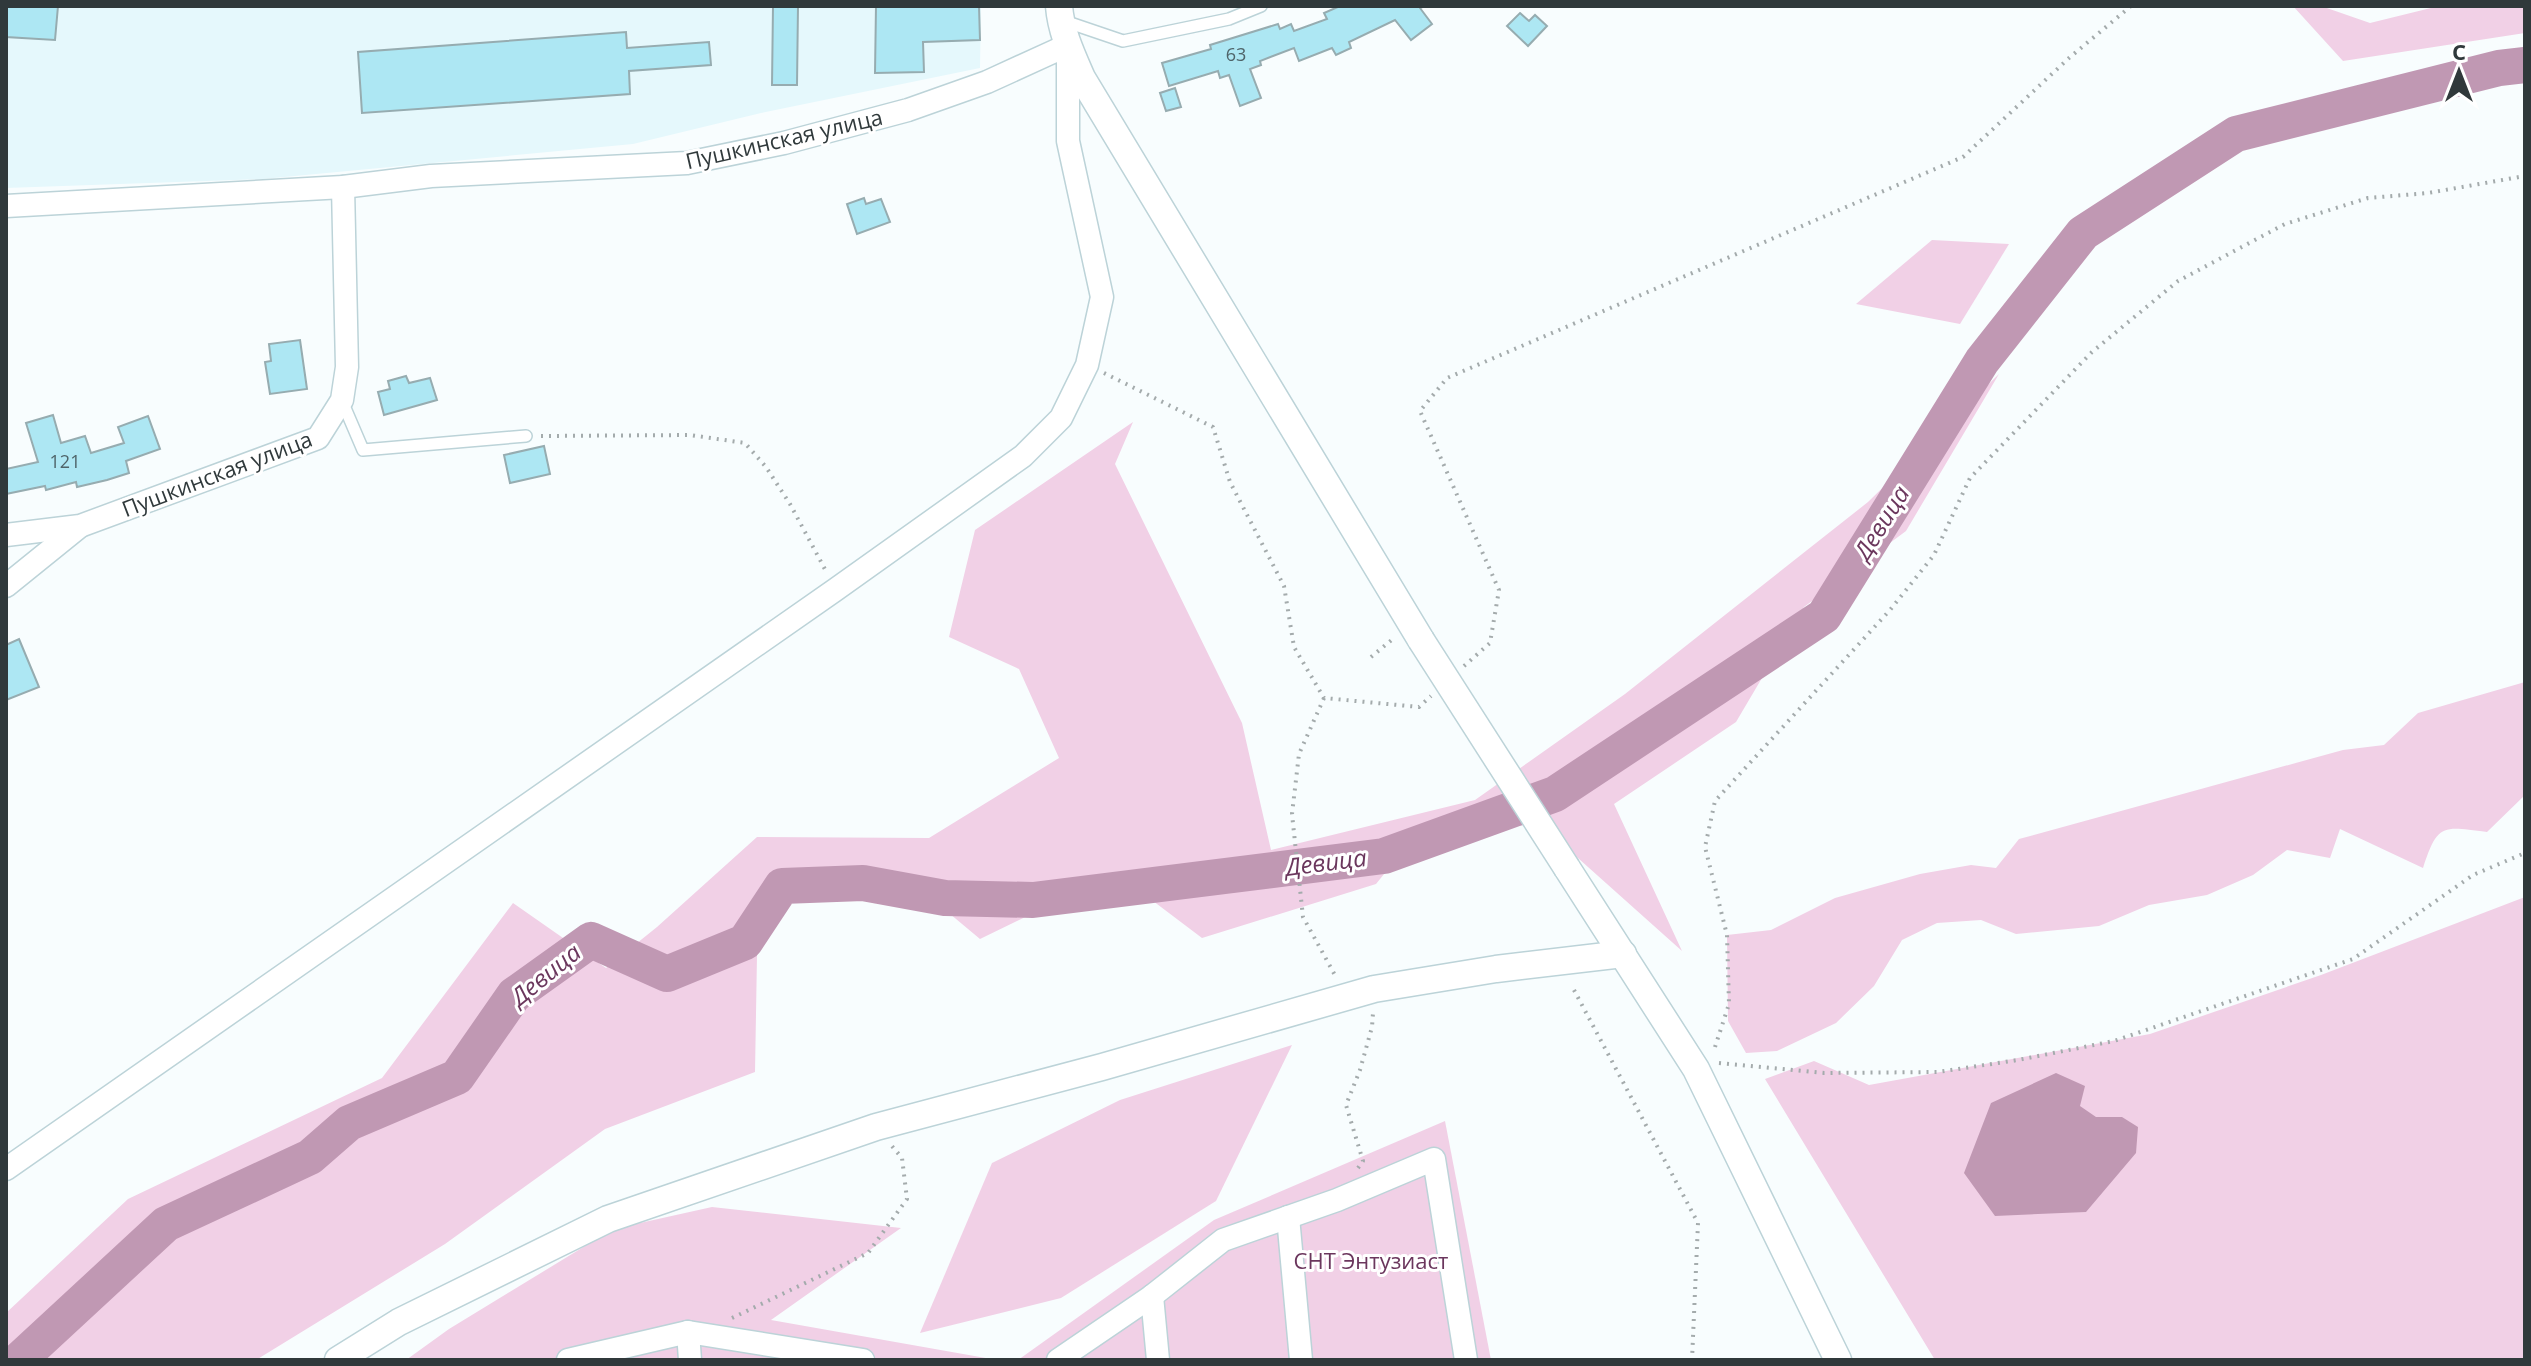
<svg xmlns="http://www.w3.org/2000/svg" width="2531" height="1366" viewBox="0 0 2531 1366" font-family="'Open Sans',sans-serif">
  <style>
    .built { fill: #e5f8fc }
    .green { fill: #f1d0e6 }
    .water { fill: #c098b3 }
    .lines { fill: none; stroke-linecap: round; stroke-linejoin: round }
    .river { stroke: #c098b3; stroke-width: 36 }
    .building { fill: #ade7f3; stroke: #96acb0; stroke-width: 2 }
    .service-casing { stroke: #bcd3d8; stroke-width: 14 }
    .minor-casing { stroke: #bcd3d8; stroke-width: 25 }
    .tertiary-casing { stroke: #bcd3d8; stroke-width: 29 }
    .path { stroke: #a4abac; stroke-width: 4; stroke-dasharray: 2 6; stroke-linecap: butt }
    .service { stroke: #fff; stroke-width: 11 }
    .minor { stroke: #fff; stroke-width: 22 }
    .tertiary { stroke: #fff; stroke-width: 26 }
    .tertiary-bridge-casing { stroke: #bcd3d8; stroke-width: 29; stroke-linecap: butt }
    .tertiary-bridge { stroke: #fff; stroke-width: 26 }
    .labels { text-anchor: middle; stroke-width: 6; stroke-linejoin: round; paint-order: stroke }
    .number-label { font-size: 18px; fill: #4f6469 }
    .street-label { font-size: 22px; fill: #30393b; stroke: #fff }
    .park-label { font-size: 22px; fill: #6b365d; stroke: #fff }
    .water-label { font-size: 24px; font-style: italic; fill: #6b375d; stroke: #fff }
  </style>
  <rect width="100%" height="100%" fill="#f8fdfe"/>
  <path class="built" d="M6 6H981L980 68 761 113 633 144 263 179 6 188Z"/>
  <g class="green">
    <path d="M2293 6H2321L2370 23 2439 6H2525V33L2343 61Z"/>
    <path d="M1932 240 2009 244 1960 324 1856 304Z"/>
    <path d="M1999 374 1906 531 1804 607 1736 722 1614 804 1682 951 1541 825 1422 827 1376 884 1202 938 1116 873 980 939 901 873 758 898 755 1072 605 1129 445 1244 256 1360H6V1313L128 1199 382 1078 513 903 606 968 657 927 757 837 929 838 1059 758 1019 669 949 637 975 530 1133 422 1115 464 1242 723 1271 850 1475 800 1625 694 1868 502Z"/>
    <path d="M2525 682V795L2487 832C2443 827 2438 822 2423 868L2340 829 2330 858 2287 850 2253 875 2207 895 2149 905 2099 926 2016 934 1981 920 1937 923 1902 940 1874 986 1836 1023 1777 1051 1746 1053 1728 1021 1727 935 1771 930 1835 898 1920 874 1971 865 1996 868 2019 839 2343 750 2384 745 2418 713Z"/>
    <path d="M2525 897V1360H1935L1765 1079 1814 1061 1869 1085 2150 1034 2321 975Z"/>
    <path d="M1292 1045 1216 1201 1061 1298 920 1333 992 1163 1120 1100Z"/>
    <path d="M1445 1121 1491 1360H1018L1214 1220Z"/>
    <path d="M712 1207 901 1228 771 1320 997 1360H406L449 1329 613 1229Z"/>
  </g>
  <path class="water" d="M2056 1073 2085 1086 2080 1106 2096 1117H2122L2138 1127 2136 1153 2086 1212 1995 1216 1964 1173 1991 1103Z"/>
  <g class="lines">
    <path class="river" d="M19 1360 166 1224 310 1157 349 1123 457 1077 514 995 591 940 667 974 745 942 782 886 863 883 945 898 1033 900 1384 856 1555 794 1824 616 1982 361 2083 233 2236 134 2499 68 2525 65"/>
  </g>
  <g class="building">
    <path d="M6 6H58L55 40 6 37Z"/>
    <path d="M773 6H798L797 85H772Z"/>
    <path d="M876 6H979L980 40 923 42 924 72 875 73Z"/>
    <path d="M1340 6H1425L1420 8 1432 24 1411 40 1395 20 1349 42 1351 48 1336 55 1332 48 1299 61 1294 48 1260 61 1261 65 1250 69 1261 98 1240 106 1229 75 1220 78 1218 71 1169 86 1162 63 1211 49 1210 45 1278 24 1280 29 1291 24 1294 31 1327 19 1324 13Z"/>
    <path d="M1520 13 1529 21 1535 15 1547 26 1528 46 1507 26Z"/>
    <path d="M626 32 627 48 709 42 711 65 629 71 630 94 362 113 358 52Z"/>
    <path d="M1175 88 1181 107 1166 111 1160 93Z"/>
    <path d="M864 198 866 204 881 199 890 222 857 234 847 204Z"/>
    <path d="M300 340 307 389 270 394 265 362 271 361 269 344Z"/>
    <path d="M406 376 409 383 430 378 437 400 384 415 378 392 390 389 388 381Z"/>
    <path d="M53 415 61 443 85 436 91 453 124 443 118 427 148 416 160 449 126 461 129 473 107 480 77 487 76 482 46 490 45 486 6 494V469L38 462 26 423Z"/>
    <path d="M544 446 550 474 510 483 504 455Z"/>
    <path d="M19 639 39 687 6 700V645Z"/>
  </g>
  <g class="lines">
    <defs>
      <g id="service">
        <path d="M1064 21 1123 41 1229 19 1261 6"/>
        <path d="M342 401 363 450 526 436"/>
      </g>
      <g id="minor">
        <path d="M6 206 343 187 431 176 687 163 784 143 908 110 987 82 1068 45V141L1102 297 1087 365 1061 418 1023 456 835 590 6 1169"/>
        <path d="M6 535 80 526 318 438 342 400 347 367 343 187"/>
        <path d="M6 586 79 527"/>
        <path d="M1288 1217 1301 1360"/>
        <path d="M1152 1296 1158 1360"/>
        <path d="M688 1332 690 1360"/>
        <path d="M568 1360 688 1332 863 1360"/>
        <path d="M1058 1360 1152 1296 1223 1240 1337 1200 1434 1159 1466 1360"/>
      </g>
      <g id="tertiary">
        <path d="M1059 6C1061 32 1072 55 1082 78L1421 640"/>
        <path d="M1567 868 1696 1069 1838 1360"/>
        <path d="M338 1360 399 1322 608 1219 876 1127 1102 1067 1374 989 1496 969 1623 954"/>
      </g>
    </defs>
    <use href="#service" class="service-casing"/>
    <use href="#minor" class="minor-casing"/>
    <use href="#tertiary" class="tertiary-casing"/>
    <g class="path">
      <path d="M1104 373 1213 427 1230 482 1284 586 1294 647 1324 698 1419 707 1431 696"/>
      <path d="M541 436 690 435 745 443 766 467 790 504 827 573"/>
      <path d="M1371 657 1394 638"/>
      <path d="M1464 666 1490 643 1499 590 1420 411 1447 378 1963 157 2069 58 2131 6"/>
      <path d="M1324 698 1299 754 1292 814 1303 917 1336 977"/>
      <path d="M1574 990 1698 1223 1692 1360"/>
      <path d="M1715 1047 1729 1004 1727 935 1705 847 1715 801 1890 610 1934 555 1970 478 2092 352 2178 281 2285 224 2368 198 2428 193 2525 176"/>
      <path d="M1719 1063 1824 1073 1938 1072 2018 1060 2114 1041 2353 959 2473 875 2525 853"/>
      <path d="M1358 1168 1363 1161 1346 1105 1360 1070 1372 1027 1373 1013"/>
      <path d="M732 1318 868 1253 907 1199 902 1158 891 1145"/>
    </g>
    <use href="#service" class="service"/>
    <use href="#minor" class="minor"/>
    <use href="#tertiary" class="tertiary"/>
    <defs>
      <path id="tertiary-bridge" d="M1421 640 1567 868"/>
    </defs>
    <use href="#tertiary-bridge" class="tertiary-bridge-casing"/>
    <use href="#tertiary-bridge" class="tertiary-bridge"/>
  </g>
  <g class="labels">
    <g class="number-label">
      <text x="1236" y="61">63</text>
      <text x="65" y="468">121</text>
    </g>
    <g class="street-label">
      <text transform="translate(784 139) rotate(-13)" y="8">Пушкинская улица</text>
      <text transform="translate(217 474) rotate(-21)" y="8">Пушкинская улица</text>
    </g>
    <g class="park-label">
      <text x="1371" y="1269">СНТ Энтузиаст</text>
    </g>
    <g class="water-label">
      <text transform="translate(1882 523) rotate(-58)" y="8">Девица</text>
      <text transform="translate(1326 863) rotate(-7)" y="8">Девица</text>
      <text transform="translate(546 975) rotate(-39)" y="8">Девица</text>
    </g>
  </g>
  <rect width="2531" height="1366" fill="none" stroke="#30393b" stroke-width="16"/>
  <g transform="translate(2459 72)" stroke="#ffffff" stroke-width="6" paint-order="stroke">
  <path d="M0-6L14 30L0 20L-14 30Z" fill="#30393b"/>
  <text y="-12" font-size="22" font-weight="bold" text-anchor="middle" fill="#30393b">С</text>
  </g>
</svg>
